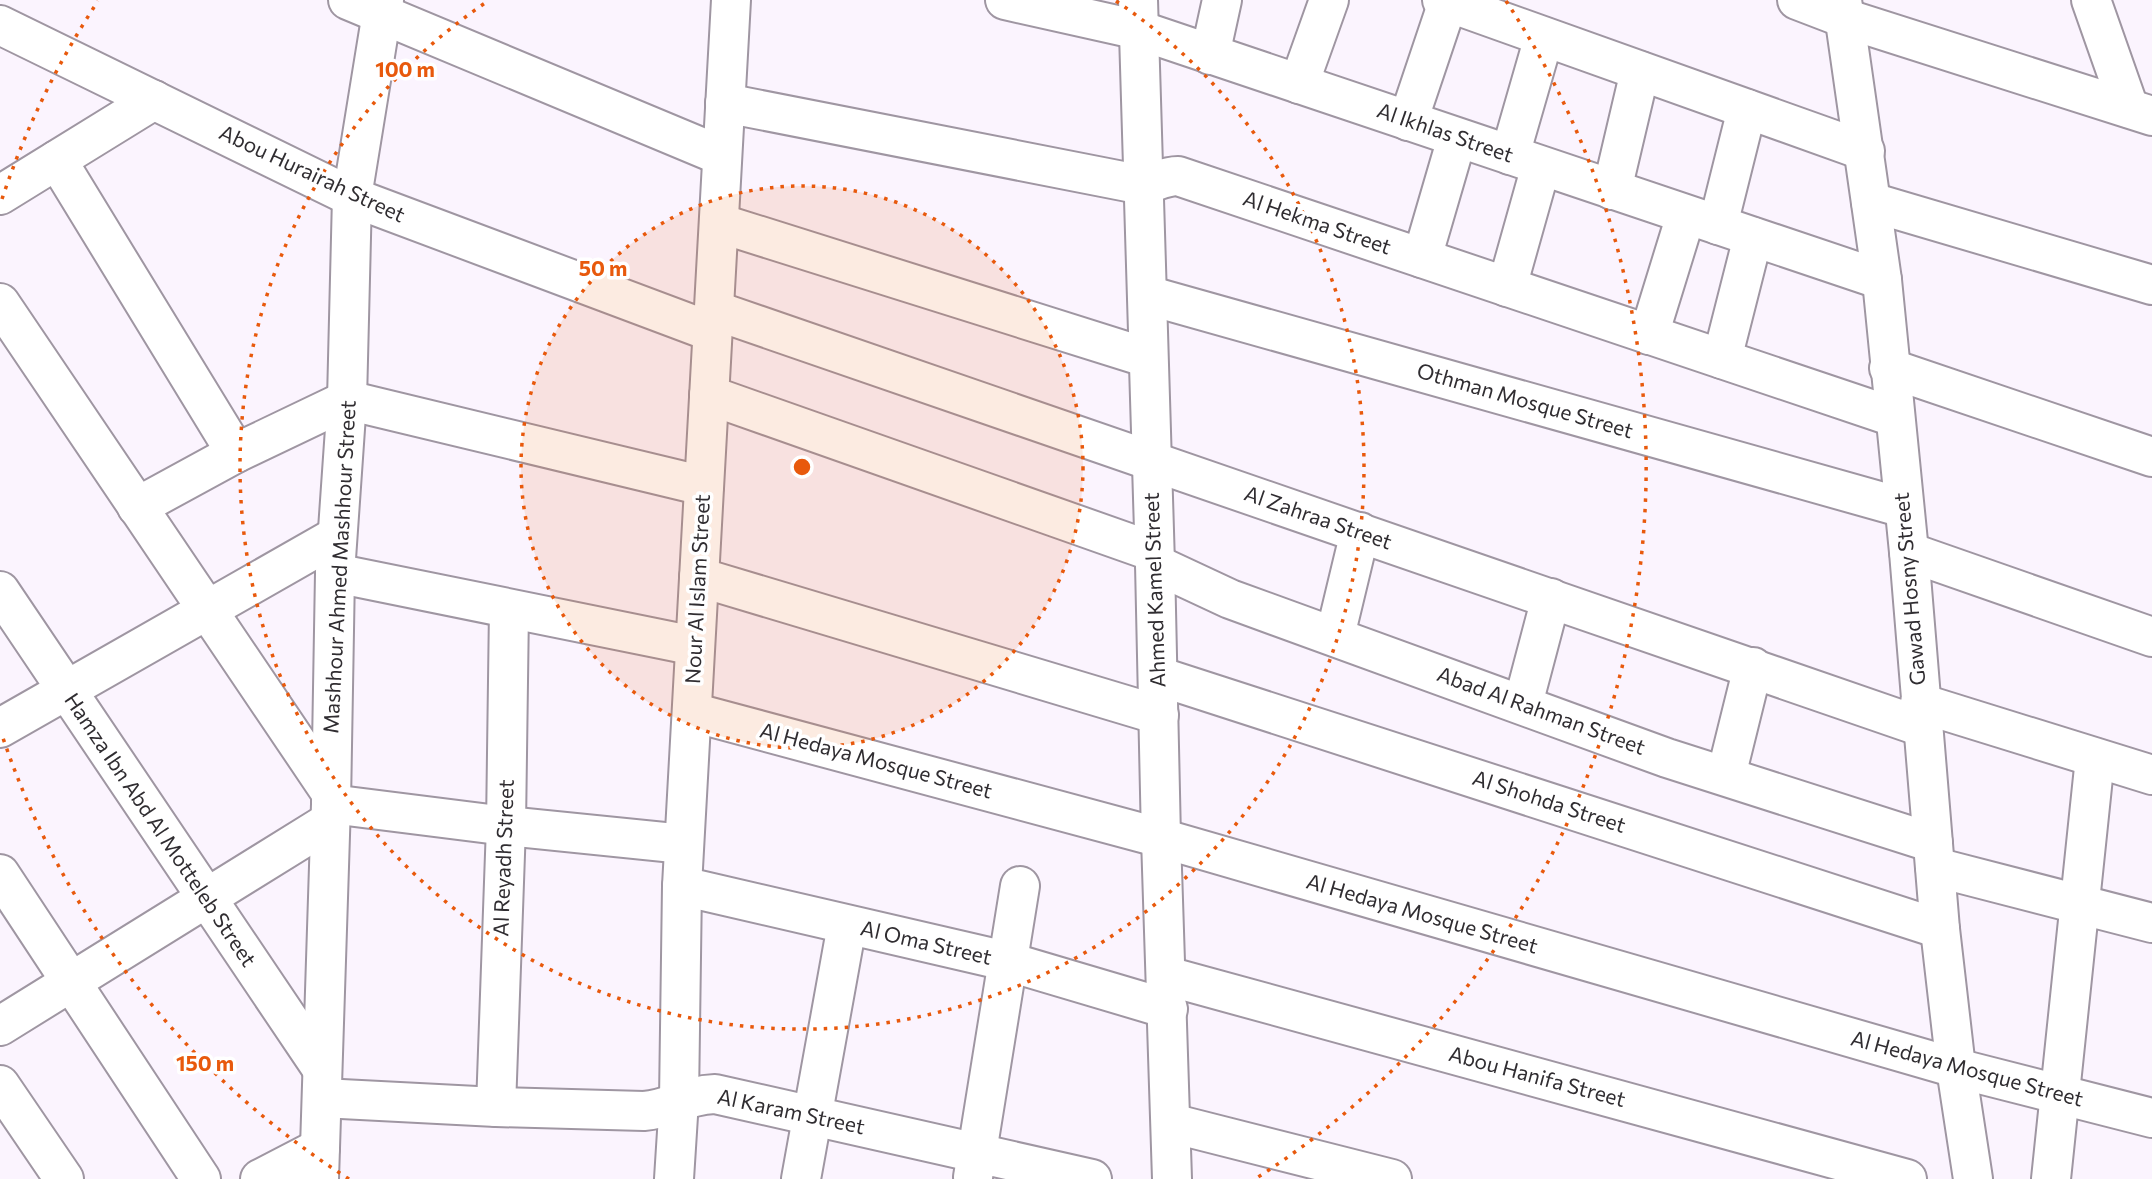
<svg xmlns="http://www.w3.org/2000/svg" width="2152" height="1179" viewBox="0 0 2152 1179" font-family="Commissioner,sans-serif">
  <style>
    .lines { fill: none; stroke-linecap: round; stroke-linejoin: round }
    .minor-casing { stroke: #9f96a2; stroke-width: 42 }
    .minor { stroke: #fff; stroke-width: 38 }
    .ring { fill: none; stroke: #e8590c; stroke-width: 3.5; stroke-dasharray: 3.5 7 }
    .labels { text-anchor: middle; stroke-width: 7; stroke-linejoin: round; paint-order: stroke }
    .street-label { font-size: 21px; fill: #302d31; stroke: #fff }
    .centre { fill: #e8590c; stroke: #fff; stroke-width: 3.5 }
    .ring-label { font-size: 21px; text-anchor: middle; font-weight: bold; fill: #e8590c; stroke: #fff; stroke-width: 7; stroke-linejoin: round; paint-order: stroke }
  </style>
  <rect width="100%" height="100%" fill="#fbf4fe"/>
  <g class="lines">
    <defs>
      <g id="minor">
        <path d="M348 0 722 156"/>
        <path d="M1005 0 1139 30 1882 280"/>
        <path d="M1138 0 1155 564 1161 838 1172 1179"/>
        <path d="M1442 0 1865 151"/>
        <path d="M1797 0 1844 18 2152 116"/>
        <path d="M1842 0 1882 280 1909 552 1940 929 1956 1068 1973 1179"/>
        <path d="M2091 0 2129 108"/>
        <path d="M0 25 352 197 712 332"/>
        <path d="M1210 55 1222 0"/>
        <path d="M1299 84 1329 0"/>
        <path d="M725 103 1143 185C1156 182 1165 176 1178 176L1894 417"/>
        <path d="M1408 121 1448 2"/>
        <path d="M1510 155 1544 37"/>
        <path d="M57 160 236 453"/>
        <path d="M1612 190 1640 71"/>
        <path d="M0 195 154 100"/>
        <path d="M1871 202 2152 285"/>
        <path d="M719 223 1148 358"/>
        <path d="M1718 225 1747 109"/>
        <path d="M1422 258 1457 138"/>
        <path d="M1507 287 1541 166"/>
        <path d="M1147 295 1904 508"/>
        <path d="M0 303 331 793"/>
        <path d="M714 310 1922 727"/>
        <path d="M1649 335 1686 215"/>
        <path d="M1722 359 1753 237"/>
        <path d="M1889 368 2152 457"/>
        <path d="M709 395 1154 552"/>
        <path d="M137 507 236 453 347 400 704 486"/>
        <path d="M1909 552 2152 637"/>
        <path d="M1155 564 1230 599 1667 758 1933 843"/>
        <path d="M335 573 695 646"/>
        <path d="M699 577 1159 715"/>
        <path d="M0 591 322 1069"/>
        <path d="M1335 636 1360 532"/>
        <path d="M1158 676 1940 929"/>
        <path d="M1920 703 2152 775"/>
        <path d="M1523 704 1551 598"/>
        <path d="M692 712 1161 838 1956 1068 2152 1118"/>
        <path d="M0 728 337 536"/>
        <path d="M1726 776 1753 667"/>
        <path d="M331 804 506 826 684 844"/>
        <path d="M1935 867 2152 923"/>
        <path d="M0 874 201 1179"/>
        <path d="M682 886 1006 961 1168 1009"/>
        <path d="M1167 976 1907 1179"/>
        <path d="M0 1026 329 822"/>
        <path d="M0 1085 64 1179"/>
        <path d="M322 1098 496 1107 644 1111C672 1109 685 1095 715 1094L1092 1179"/>
        <path d="M496 1107 506 826 509 609"/>
        <path d="M1171 1123 1392 1179"/>
        <path d="M973 1177 1020 886"/>
        <path d="M260 1179 320 1148"/>
        <path d="M319 1179 331 804 335 573 347 400 352 197 384 0"/>
        <path d="M674 1179 679 1100 682 886 731 0"/>
        <path d="M801 1179 847 925"/>
        <path d="M2051 1179 2095 758"/>
      </g>
    </defs>
    <use href="#minor" class="minor-casing"/>
    <use href="#minor" class="minor"/>
  </g>
  <circle cx="802" cy="467" r="281" fill="#e8590c" fill-opacity=".12"/>
  <g class="ring">
    <circle cx="802" cy="467" r="281"/>
    <path d="M1116 1A562 562 0 1 1 488 1"/>
    <path d="M349 1179A844 844 0 0 1 2 735M2 199A844 844 0 0 1 98 1M1506 1A844 844 0 0 1 1255 1179"/>
  </g>
  <g class="labels">
    <g class="street-label">
      <text transform="translate(1445 133) rotate(19)" y="7">Al Ikhlas Street</text>
      <text transform="translate(312 174) rotate(25)" y="7">Abou Hurairah Street</text>
      <text transform="translate(1317 223) rotate(19)" y="7">Al Hekma Street</text>
      <text transform="translate(1525 401) rotate(16)" y="7">Othman Mosque Street</text>
      <text transform="translate(1318 518) rotate(19)" y="7">Al Zahraa Street</text>
      <text transform="translate(340 567) rotate(-87)" y="7">Mashhour Ahmed Mashhour Street</text>
      <text transform="translate(698 589) rotate(-87)" y="7">Nour Al Islam Street</text>
      <text transform="translate(1910 589) rotate(-95)" y="7">Gawad Hosny Street</text>
      <text transform="translate(1155 590) rotate(-92)" y="7">Ahmed Kamel Street</text>
      <text transform="translate(1541 711) rotate(20)" y="7">Abad Al Rahman Street</text>
      <text transform="translate(876 761) rotate(15)" y="7">Al Hedaya Mosque Street</text>
      <text transform="translate(1549 802) rotate(18)" y="7">Al Shohda Street</text>
      <text transform="translate(160 830) rotate(56)" y="7">Hamza Ibn Abd Al Motteleb Street</text>
      <text transform="translate(504 858) rotate(-88)" y="7">Al Reyadh Street</text>
      <text transform="translate(1422 914) rotate(16)" y="7">Al Hedaya Mosque Street</text>
      <text transform="translate(926 943) rotate(13)" y="7">Al Oma Street</text>
      <text transform="translate(1967 1069) rotate(15)" y="7">Al Hedaya Mosque Street</text>
      <text transform="translate(1537 1077) rotate(15)" y="7">Abou Hanifa Street</text>
      <text transform="translate(791 1112) rotate(12)" y="7">Al Karam Street</text>
    </g>
  </g>
  <circle cx="802" cy="467" r="10" class="centre"/>
  <g class="ring-label">
    <text x="405" y="77">100 m</text>
    <text x="603" y="276">50 m</text>
    <text x="205" y="1071">150 m</text>
  </g>
</svg>
